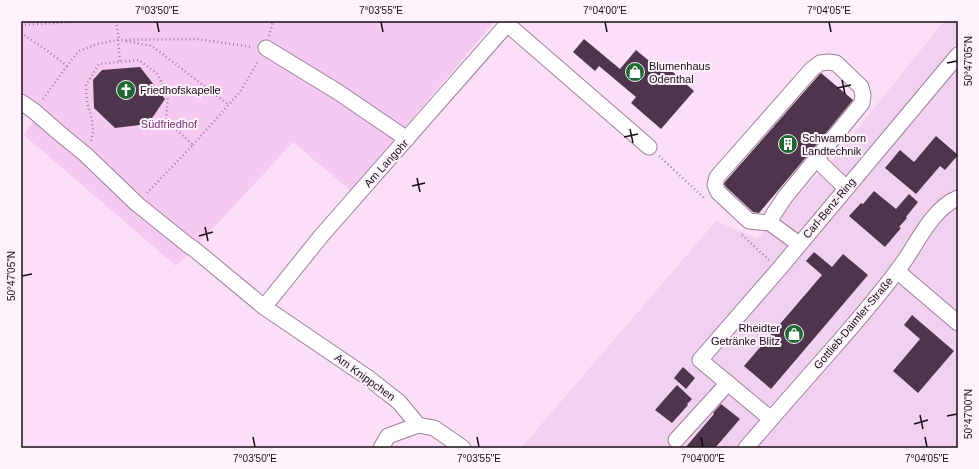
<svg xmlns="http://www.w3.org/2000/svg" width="979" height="469" viewBox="0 0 979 469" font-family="Arial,sans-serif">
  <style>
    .built { fill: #f2d0ef }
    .green { fill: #f5c9f1 }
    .building { fill: #4d364b }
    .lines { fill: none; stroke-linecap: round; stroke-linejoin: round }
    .minor-casing { stroke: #9b8198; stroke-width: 17 }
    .path { stroke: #9a8698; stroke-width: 2.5; stroke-dasharray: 1 3; stroke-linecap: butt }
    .minor { stroke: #fff; stroke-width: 15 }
    .ticks { fill: none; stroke: #170d16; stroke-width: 1.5 }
    .labels { text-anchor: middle; stroke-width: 4; stroke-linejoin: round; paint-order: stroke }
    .poi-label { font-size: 11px; fill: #170d16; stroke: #fef2fd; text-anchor: start }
    .park-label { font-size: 11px; fill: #753572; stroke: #fef2fd }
    .street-label { font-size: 11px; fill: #170d16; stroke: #fef2fd }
    .neatline { fill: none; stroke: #170d16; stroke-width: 1.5 }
    .ticks-label { font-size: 10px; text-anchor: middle; fill: #170d16 }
  </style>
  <rect width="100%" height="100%" fill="#fbdff9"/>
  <path class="built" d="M944 21H958V448H521L716 221 757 238 759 237 836 156Z"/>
  <path class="green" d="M21 21H495L351 191 293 142 194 249 176 266 24 135 33 122 21 113Z"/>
  <g class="building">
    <path d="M584 39 620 69 636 50 660 70 665 65 694 91 661 129 631 103 636 97 599 66 595 71 573 52Z"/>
    <path d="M140 67 165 99 148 124 115 128 94 108 93 80 102 70Z"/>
    <path d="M821 73 853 100 807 156 759 213 753 212 726 187 724 184 725 182 818 76Z"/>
    <path d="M936 136 958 155 945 170 940 166 916 194 885 168 900 150 914 162Z"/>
    <path d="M874 191 896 209 909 194 918 202 906 217 907 218 899 227 901 228 885 247 849 216 861 203 863 204Z"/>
    <path d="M814 252 832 267 843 254 868 275 771 389 744 366 822 275 806 261Z"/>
    <path d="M912 315 954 351 918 393 893 371 920 339 904 325Z"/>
    <path d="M683 367 695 378 686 389 674 378Z"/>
    <path d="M677 385 692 399 687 404 688 405 672 423 655 410Z"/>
    <path d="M721 404 740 419 715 448H685L714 414 713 413Z"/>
  </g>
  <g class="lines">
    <defs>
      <g id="minor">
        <path d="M507 24 649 147"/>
        <path d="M266 48 338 92 407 139"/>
        <path d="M21 102 34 111 58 132 86 155 137 204 188 245 194 249 264 307 367 377 399 402 418 425 434 428 463 448"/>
        <path d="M816 159 846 188"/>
        <path d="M770 223 773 215 785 197 862 103 863 95 861 87 836 63 829 62 820 63 812 69 717 177 715 185 718 192 749 221 770 223 799 244"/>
        <path d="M897 271 958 323"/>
        <path d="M264 307 322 235 510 21"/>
        <path d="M771 419 700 360 779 269 958 55"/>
        <path d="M676 440 728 383"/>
        <path d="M381 448 388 436 418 425"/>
        <path d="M746 448C776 413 806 379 836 345 861 316 886 288 907 257 920 237 935 207 958 198"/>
      </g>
    </defs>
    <use href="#minor" class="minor-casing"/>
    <g class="path">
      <path d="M116 21 119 40"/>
      <path d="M21 25 84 21"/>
      <path d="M21 33 45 49 67 66 79 51 97 44 118 40 197 39 252 47"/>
      <path d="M269 36 273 21"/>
      <path d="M118 40 120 62"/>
      <path d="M126 41 152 46 229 105"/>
      <path d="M43 99 67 66"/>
      <path d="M91 141 93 133 92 120 87 102 86 85 99 64 139 60 157 74 168 94 166 120 193 145 147 193"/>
      <path d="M193 145 240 92 259 60"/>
      <path d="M659 156 704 198"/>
      <path d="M742 235 769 260"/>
    </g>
    <use href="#minor" class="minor"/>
  </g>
  <path class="ticks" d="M157 22 159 32M381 22 383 32M605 22 607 32M829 22 831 32M947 63 957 61M842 80 845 94M837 88 851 85M630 129 633 143M624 137 638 134M417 178 420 192M412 186 425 183M205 227 208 241M199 236 213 232M22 276 32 274M920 415 923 429M947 416 957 414M914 424 928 420M253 437 255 447M477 437 479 447M701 437 703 447M925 437 927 447"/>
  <defs>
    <symbol id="shop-disc" viewBox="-11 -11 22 22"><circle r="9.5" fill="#206734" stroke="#fef2fd"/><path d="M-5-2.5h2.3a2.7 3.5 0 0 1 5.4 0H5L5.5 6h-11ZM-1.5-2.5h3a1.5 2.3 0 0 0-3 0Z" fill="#fff"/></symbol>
    <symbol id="church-disc" viewBox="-11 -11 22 22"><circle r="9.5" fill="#206734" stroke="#fef2fd"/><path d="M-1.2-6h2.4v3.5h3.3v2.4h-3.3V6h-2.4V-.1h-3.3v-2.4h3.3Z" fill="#fff"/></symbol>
    <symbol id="building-disc" viewBox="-11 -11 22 22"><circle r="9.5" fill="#206734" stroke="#fef2fd"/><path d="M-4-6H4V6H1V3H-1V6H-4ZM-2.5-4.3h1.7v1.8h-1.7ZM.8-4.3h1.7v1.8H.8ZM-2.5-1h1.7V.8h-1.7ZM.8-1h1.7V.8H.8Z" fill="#fff"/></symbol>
  </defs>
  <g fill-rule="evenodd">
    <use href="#shop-disc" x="624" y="61" width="22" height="22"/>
    <use href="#church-disc" x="115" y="79" width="22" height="22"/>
    <use href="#building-disc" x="777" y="133" width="22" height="22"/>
    <use href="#shop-disc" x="783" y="323" width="22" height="22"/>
  </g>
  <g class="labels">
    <g class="poi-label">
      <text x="649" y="70">Blumenhaus<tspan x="649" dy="13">Odenthal</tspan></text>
      <text x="140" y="94">Friedhofskapelle</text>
      <text x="802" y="142">Schwamborn<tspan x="802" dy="13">Landtechnik</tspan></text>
      <text x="780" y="332" text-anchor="end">Rheidter<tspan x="780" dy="13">Getränke Blitz</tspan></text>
    </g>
    <g class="park-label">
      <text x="169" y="128">Südfriedhof</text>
    </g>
    <g class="street-label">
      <text transform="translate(386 163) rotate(-48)" y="4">Am Langohr</text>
      <text transform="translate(829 208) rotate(-50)" y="4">Carl-Benz-Ring</text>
      <text transform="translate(853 323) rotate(-50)" y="4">Gottlieb-Daimler-Straße</text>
      <text transform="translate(365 377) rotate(36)" y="4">Am Knippchen</text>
    </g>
  </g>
  <rect width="979" height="469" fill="none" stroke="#fef2fd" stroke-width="44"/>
  <rect x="22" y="22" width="935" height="425" class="neatline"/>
  <g class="ticks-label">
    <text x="157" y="14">7°03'50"E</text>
    <text x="381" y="14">7°03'55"E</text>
    <text x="605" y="14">7°04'00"E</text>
    <text x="829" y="14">7°04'05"E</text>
    <text transform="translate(968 61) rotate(-90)" y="4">50°47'05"N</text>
    <text transform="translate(11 276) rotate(-90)" y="4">50°47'05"N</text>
    <text transform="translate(968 414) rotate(-90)" y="4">50°47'00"N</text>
    <text x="255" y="462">7°03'50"E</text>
    <text x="479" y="462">7°03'55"E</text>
    <text x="703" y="462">7°04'00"E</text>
    <text x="927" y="462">7°04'05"E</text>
  </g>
</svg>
